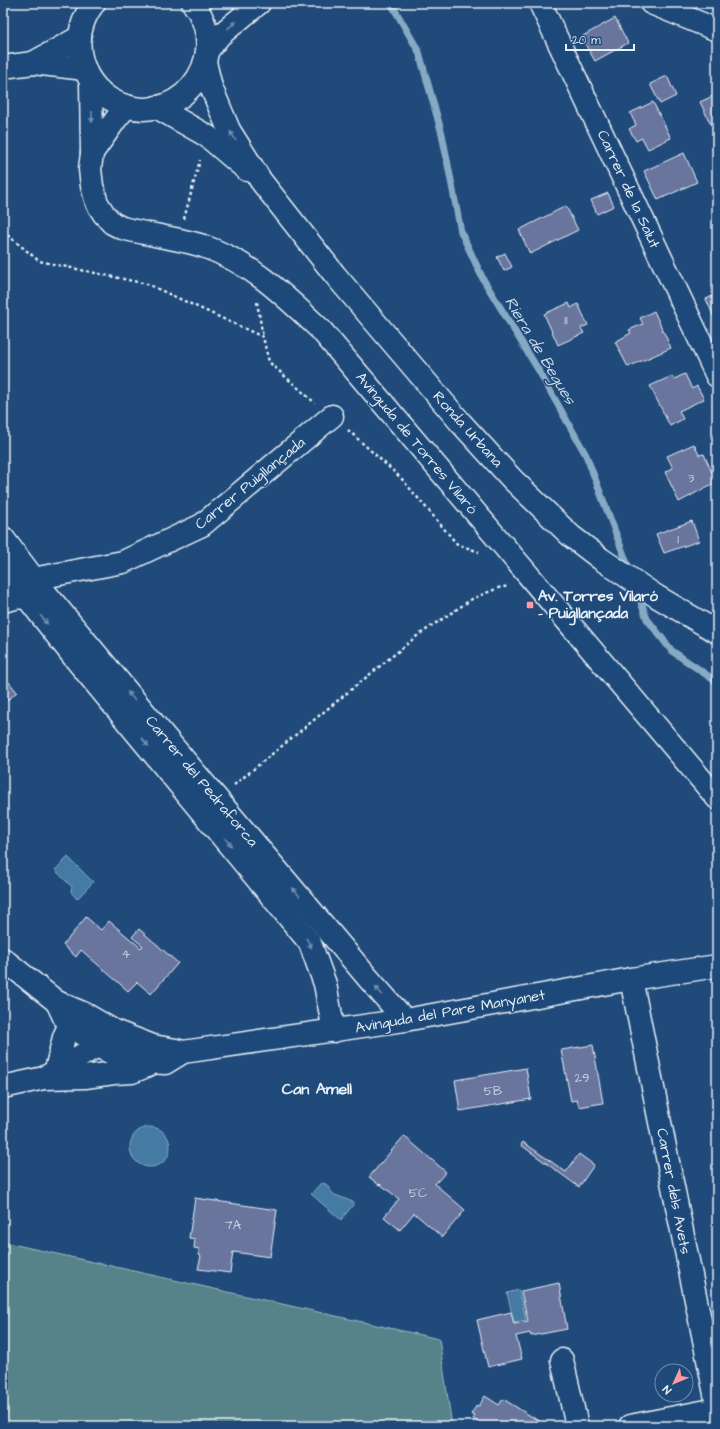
<svg xmlns="http://www.w3.org/2000/svg" width="720" height="1429" viewBox="0 0 720 1429" font-family="'Architects Daughter',sans-serif">
  <style>
    .green { fill: #578289; stroke: #a0bac0 }
    .water { fill: #457aa2; stroke: #86aac4 }
    .lines { fill: none; stroke-linecap: round; stroke-linejoin: round }
    .stream { stroke: #86aac4; stroke-width: 7 }
    .building { fill: #6b759e; stroke: #e8f1f8 }
    .street-casing { stroke: #e8f1f8; stroke-width: 25 }
    .secondary-casing { stroke: #e8f1f8; stroke-width: 25 }
    .path { stroke: #e8f1f8; stroke-width: 2.5; stroke-dasharray: 3 3; stroke-linecap: butt }
    .street { stroke: #1f4a7a; stroke-width: 22 }
    .secondary { stroke: #1f4a7a; stroke-width: 22 }
    .oneway { fill: #6f8dac }
    .poi-dot { fill: #ff9aa2; stroke: #1f4a7a; stroke-width: 1.5 }
    .labels { text-anchor: middle; stroke-width: 3; stroke-linejoin: round; paint-order: stroke }
    .number-label { font-size: 13px; fill: #c9d2e2 }
    .street-label { font-size: 15px; fill: #e8f1f8; stroke: #1f4a7a }
    .poi-label { font-size: 15px; font-weight: bold; fill: #e8f1f8; stroke: #1f4a7a; text-anchor: start }
    .water-label { font-size: 16px; font-style: italic; fill: #d0dfeb; stroke: #1f4a7a }
    .neighbourhood-label { font-size: 16px; font-weight: bold; fill: #e8f1f8; stroke: #1f4a7a }
  </style>
  <rect width="100%" height="100%" fill="#1f4a7a"/>
  <filter id="ink" filterUnits="userSpaceOnUse"><feTurbulence type="fractalNoise" baseFrequency=".025" numOctaves="2"/><feDisplacementMap in="SourceGraphic" scale="8" xChannelSelector="R" yChannelSelector="G"/><feConvolveMatrix kernelMatrix="1 2 1 2 8 2 1 2 1" color-interpolation-filters="sRGB"/></filter>
  <g filter="url(#ink)">
    <path class="green" d="M3 1242 439 1339 452 1426H3Z"/>
    <g class="water">
      <path d="M68 857 93 882 77 899 71 892 72 887 55 870Z"/>
      <circle cx="150" cy="1147" r="20"/>
      <path d="M321 1183 326 1184 333 1194 353 1202V1205L341 1220 311 1194Z"/>
      <path d="M519 1290 526 1320 514 1322 507 1293Z"/>
    </g>
    <g class="lines">
      <g class="stream">
        <path d="M391 3 419 52 442 134 461 232 483 279 539 371 586 455 630 571"/>
        <path d="M637 591 647 619 672 651 717 682"/>
      </g>
    </g>
    <g class="building">
      <path d="M615 18 628 43 595 61 581 37Z"/>
      <path d="M667 76 676 96 660 104 650 84Z"/>
      <path d="M717 94V137L700 102Z"/>
      <path d="M653 102 671 138 648 149 642 138 636 141 629 129 636 125 630 113Z"/>
      <path d="M684 153 697 182 658 200 644 171Z"/>
      <path d="M608 193 614 206 597 214 591 200Z"/>
      <path d="M566 206 578 230 530 254 519 230Z"/>
      <path d="M505 253 512 267 504 271 497 257Z"/>
      <path d="M717 294V324L706 299Z"/>
      <path d="M569 303 571 308 578 304 588 325 581 328 584 333 558 345 544 314Z"/>
      <path d="M654 311 671 348 628 367 615 342 631 333 629 330 643 324 640 318Z"/>
      <path d="M685 374 692 389 697 386 704 399 679 411 683 419 670 426 650 386 672 376 674 379Z"/>
      <path d="M694 444 699 455 704 454 716 482 679 502 665 472 673 468 667 456Z"/>
      <path d="M692 521 699 541 664 553 656 534Z"/>
      <path d="M3 675 17 692 3 704Z"/>
      <path d="M86 917 101 930 109 921 141 948 143 946 132 937 139 929 178 963 151 994 137 982 128 991 81 950 76 957 63 945Z"/>
      <path d="M593 1045 603 1103 579 1107 577 1100 571 1101 561 1050Z"/>
      <path d="M526 1068 531 1099 460 1111 455 1080Z"/>
      <path d="M404 1136 446 1172 435 1184 465 1210 442 1237 414 1213 400 1230 384 1217 399 1199 380 1184 379 1185 369 1177Z"/>
      <path d="M523 1142 566 1172 579 1154 594 1165 579 1187 521 1145Z"/>
      <path d="M195 1198 277 1210 270 1257 233 1252 230 1273 198 1269 201 1256 199 1255V1249L194 1248 195 1239 189 1238Z"/>
      <path d="M559 1283 567 1329 531 1336 530 1333 516 1336 522 1359 488 1367 477 1320 511 1312 514 1324 528 1321 521 1291Z"/>
      <path d="M485 1396 499 1405 503 1399 542 1423 540 1426H533L528 1423 526 1426H484L473 1419 475 1416 471 1414 477 1405 479 1406Z"/>
    </g>
    <g class="lines">
      <defs>
        <g id="street">
          <path d="M540 3 717 376"/>
          <path d="M651 3 717 30"/>
          <path d="M208 50 220 35 259 3"/>
          <path d="M33 63 80 37"/>
          <path d="M3 67 33 63 85 69"/>
          <path d="M3 538 34 579 165 737 368 978 405 1020"/>
          <path d="M3 567 73 656 310 943 325 984 334 1031"/>
          <path d="M22 581 123 562 202 525 332 416"/>
          <path d="M3 601 19 597 27 598 36 592"/>
          <path d="M3 959 57 1002 85 1014 114 1031 153 1046 176 1050 183 1052"/>
          <path d="M631 979 717 1404"/>
          <path d="M57 1002 64 1017 70 1023 97 1046 118 1056 148 1062 165 1063 183 1052 405 1020 631 979 717 966"/>
          <path d="M56 1070 64 1037 70 1023"/>
          <path d="M44 1078 97 1046 109 1043"/>
          <path d="M3 1087 44 1078 85 1077 114 1073 132 1072 149 1065"/>
          <path d="M562 1360 577 1426"/>
          <path d="M630 1426 717 1409"/>
        </g>
        <g id="secondary">
          <path d="M94 3C81 19 76 41 82 61 86 76 96 90 110 99 172 136 237 61 193 3"/>
          <path d="M205 62 211 87 229 130 261 181 335 275 461 423 512 479 571 536 601 559 656 596 717 632"/>
          <path d="M91 82 92 153 90 169 92 186 97 203 104 214 112 223 122 228C149 235 177 238 203 246 252 263 284 295 321 330L717 798"/>
          <path d="M156 107 207 136 247 170"/>
          <path d="M92 153 116 119 127 106"/>
        </g>
      </defs>
      <use href="#street" class="street-casing"/>
      <use href="#secondary" class="secondary-casing"/>
      <g class="path">
        <path d="M184 219 200 160"/>
        <path d="M3 231 39 261 147 284 263 337 269 362 315 403"/>
        <path d="M257 302 263 337"/>
        <path d="M348 430 401 478 457 544 479 552"/>
        <path d="M234 785 417 636 472 599 498 588 509 586"/>
      </g>
      <use href="#street" class="street"/>
      <use href="#secondary" class="secondary"/>
    </g>
    <defs><path id="oneway-solid" d="M-6-.8H1V-3.2L6.5 0L1 3.2V.8H-6Z"/></defs>
    <g class="oneway">
      <use href="#oneway-solid" transform="translate(232 25) rotate(-40)"/>
      <use href="#oneway-solid" transform="translate(92 117) rotate(90)"/>
      <use href="#oneway-solid" transform="translate(233 136) rotate(-122)"/>
      <use href="#oneway-solid" transform="translate(44 620) rotate(51)"/>
      <use href="#oneway-solid" transform="translate(131 696) rotate(-130)"/>
      <use href="#oneway-solid" transform="translate(145 742) rotate(50)"/>
      <use href="#oneway-solid" transform="translate(228 842) rotate(51)"/>
      <use href="#oneway-solid" transform="translate(296 892) rotate(-130)"/>
      <use href="#oneway-solid" transform="translate(309 943) rotate(60)"/>
      <use href="#oneway-solid" transform="translate(379 991) rotate(-132)"/>
    </g>
  </g>
  <rect class="poi-dot" x="526" y="601" width="8" height="8" rx="2"/>
  <g class="labels">
    <g class="number-label">
      <text x="566" y="324">11</text>
      <text x="691" y="482">3</text>
      <text x="678" y="543">1</text>
      <text x="126" y="958">4</text>
      <text x="582" y="1082">29</text>
      <text x="493" y="1095">5B</text>
      <text x="418" y="1197">5C</text>
      <text x="233" y="1229">7A</text>
    </g>
    <g class="street-label">
      <text transform="translate(629 189) rotate(65)" y="5">Carrer de la Salut</text>
      <text transform="translate(468 429) rotate(48)" y="5">Ronda Urbana</text>
      <text transform="translate(417 443) rotate(50)" y="5">Avinguda de Torres Vilaró</text>
      <text transform="translate(250 483) rotate(-39)" y="5">Carrer Puigllançada</text>
      <text transform="translate(202 781) rotate(50)" y="5">Carrer del Pedraforca</text>
      <text transform="translate(450 1011) rotate(-10)" y="5">Avinguda del Pare Manyanet</text>
      <text transform="translate(674 1191) rotate(79)" y="5">Carrer dels Avets</text>
    </g>
    <g class="poi-label">
      <text x="538" y="601">Av. Torres Vilaró<tspan x="538" dy="17">- Puigllançada</tspan></text>
    </g>
    <g class="water-label">
      <text transform="translate(541 350) rotate(59)" y="6">Riera de Begues</text>
    </g>
    <g class="neighbourhood-label">
      <text x="317" y="1094">Can Amell</text>
    </g>
  </g>
  <rect width="720" height="1429" fill="none" stroke="#1f4a7a" stroke-width="16"/>
  <rect x="8" y="8" width="704" height="1413" fill="none" stroke="#e8f1f8" stroke-width="1.5" filter="url(#ink)"/>
  <g transform="translate(674 1383) rotate(226)"><circle r="19" fill="#1f4a7a" stroke="#6f8dac"/>
  <path d="M0-3L7 15L0 10L-7 15Z" fill="#ff9aa2"/>
  <text y="-6" font-size="11" font-weight="bold" text-anchor="middle" fill="#e8f1f8">N</text>
  </g>
  <path d="M566 44v6h68v-6" fill="none" stroke="#e8f1f8" stroke-width="2"/>
  <text x="572" y="44" font-size="12" fill="#e8f1f8" stroke="#1f4a7a" stroke-width="3" paint-order="stroke">20 m</text>
</svg>
